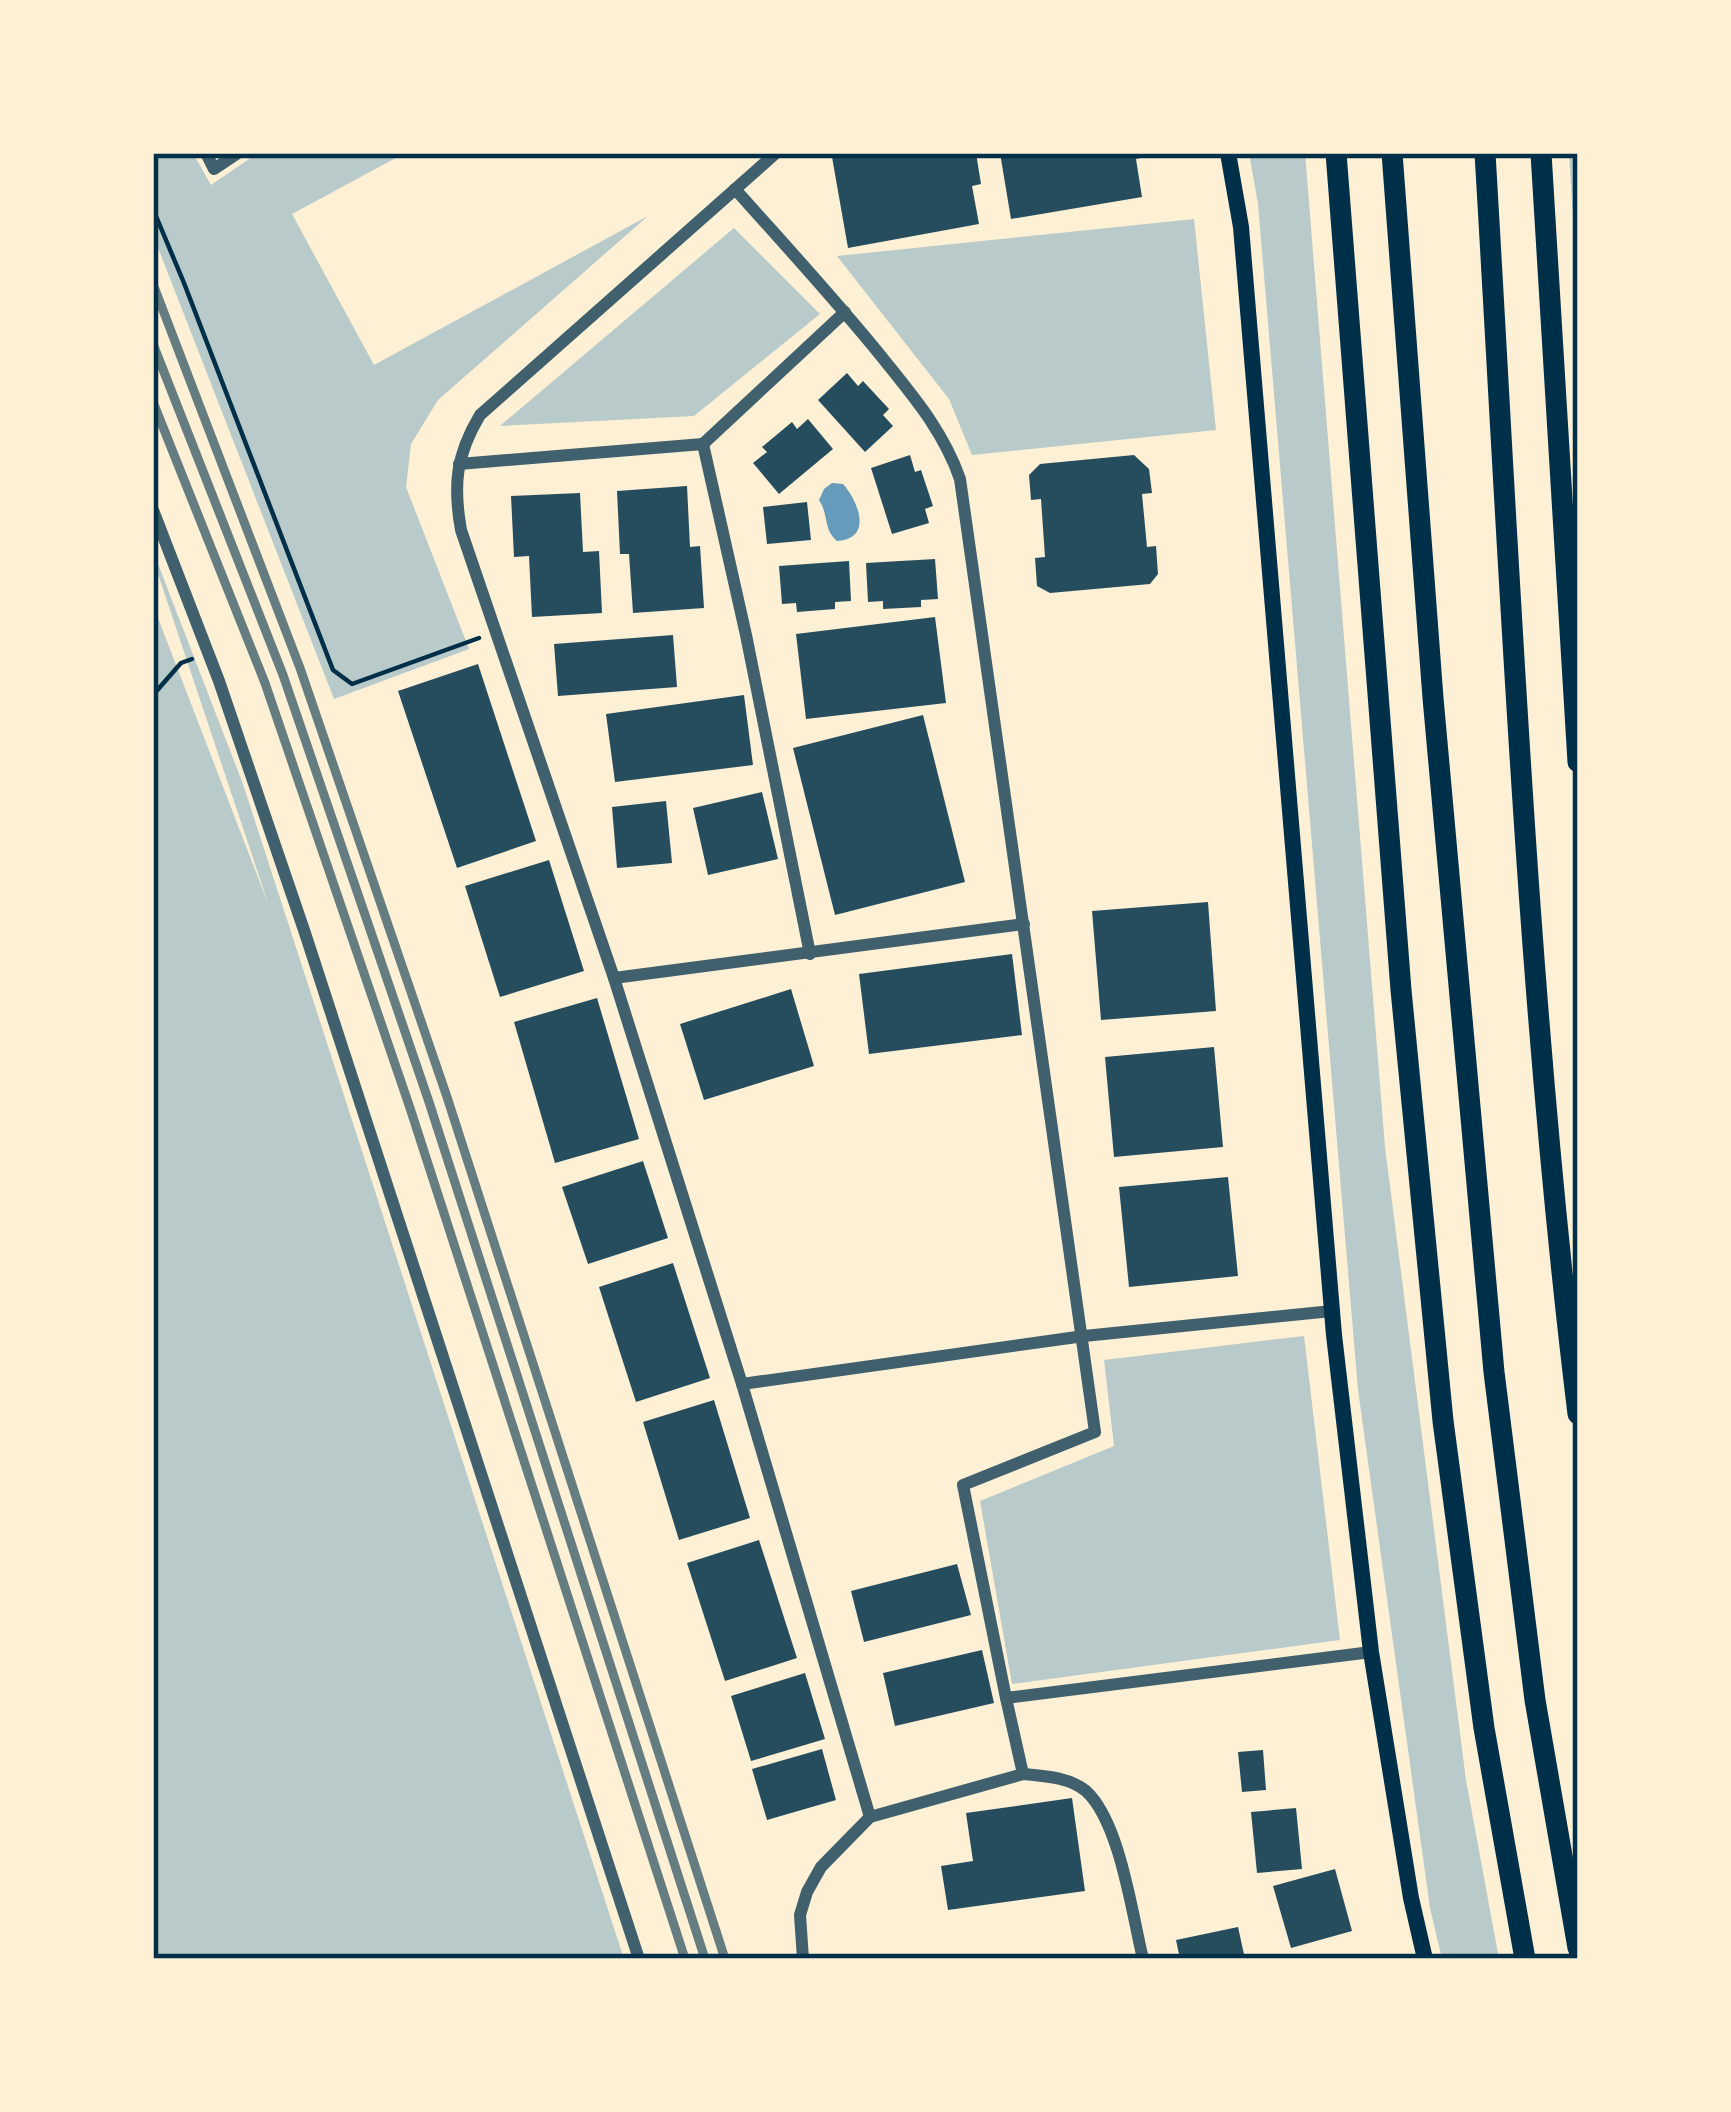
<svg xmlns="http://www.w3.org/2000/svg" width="1731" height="2112" viewBox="0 0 1731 2112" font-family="'PT Sans',sans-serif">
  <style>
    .green { fill: #b9caca }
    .water { fill: #669bbc }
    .building { fill: #264d5e }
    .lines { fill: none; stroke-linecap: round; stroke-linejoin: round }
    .path { stroke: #003049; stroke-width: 4.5 }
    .minor { stroke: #3f606c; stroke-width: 12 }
    .secondary { stroke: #003049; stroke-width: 16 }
    .trunk { stroke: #003049; stroke-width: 21 }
    .motorway { stroke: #003049; stroke-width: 21 }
    .rail { stroke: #657d81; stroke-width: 9 }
    .neatline { fill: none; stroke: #003049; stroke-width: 4.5 }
  </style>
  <rect width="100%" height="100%" fill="#fdf0d5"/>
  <g class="green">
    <path d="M153 153H193L211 185 258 153H405L292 214 374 365 648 216 438 400 411 444 406 487 469 649 334 699 153 235Z"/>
    <path d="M1249 153H1305L1385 1147 1466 1780 1499 1959H1442L1430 1908 1358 1390 1258 204Z"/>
    <path d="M1569 153H1578V300Z"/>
    <path d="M1194 219 1216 430 972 455 949 399 837 256Z"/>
    <path d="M734 228 820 314 694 416 500 426Z"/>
    <path d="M153 551 243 784 624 1959H153V605L269 906 153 559Z"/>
    <path d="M1304 1336 1340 1640 1012 1684 980 1501 1114 1446 1104 1360Z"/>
  </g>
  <path class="water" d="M832 483 843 484C859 502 873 539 837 541 823 529 829 515 819 500L824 489Z"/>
  <g class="building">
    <path d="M853 153H976L981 184 972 186 979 224 848 248 832 157Z"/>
    <path d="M1000 153H1145V157L1136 159 1142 197 1011 219Z"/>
    <path d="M847 373 858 386 863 381 889 409 883 415 893 426 865 452 818 400Z"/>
    <path d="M808 419 833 449 779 494 753 463 767 452 762 447 792 422 797 429Z"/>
    <path d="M910 455 915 472 921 470 933 506 925 509 929 523 892 534 871 468Z"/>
    <path d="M1134 455 1149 469 1152 493 1142 494 1147 547 1156 546 1158 574 1150 584 1050 593 1037 586 1035 558 1045 557 1041 499 1031 500 1029 475 1040 464Z"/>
    <path d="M687 486 690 547 700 546 704 608 633 613 629 554H620L617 491Z"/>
    <path d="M580 493 583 552 599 551 602 613 532 617 529 556 514 557 511 496Z"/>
    <path d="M807 502 811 540 767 544 763 507Z"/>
    <path d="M935 559 938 599 921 600V607L883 609V601L868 602 866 563Z"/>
    <path d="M849 561 851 601 835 602V609L797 612 796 603 782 604 779 566Z"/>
    <path d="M935 617 946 703 806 719 796 634Z"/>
    <path d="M673 635 677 687 558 696 554 644Z"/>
    <path d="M478 664 536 841 457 868 398 691Z"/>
    <path d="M744 695 753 765 615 782 606 714Z"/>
    <path d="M923 715 965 882 835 915 793 748Z"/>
    <path d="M762 792 778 859 708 875 693 808Z"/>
    <path d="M666 801 672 863 617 868 612 807Z"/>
    <path d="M549 860 584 971 500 997 465 886Z"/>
    <path d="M1208 902 1216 1011 1101 1020 1092 911Z"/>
    <path d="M1012 954 1022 1035 869 1054 859 974Z"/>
    <path d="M791 989 814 1066 704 1100 680 1024Z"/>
    <path d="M597 998 639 1139 555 1163 514 1022Z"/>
    <path d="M1214 1047 1223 1147 1114 1157 1105 1057Z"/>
    <path d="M643 1161 668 1238 588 1264 562 1187Z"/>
    <path d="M1228 1177 1238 1276 1129 1287 1119 1187Z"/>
    <path d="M673 1263 710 1378 636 1402 599 1287Z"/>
    <path d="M714 1400 750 1518 679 1540 643 1422Z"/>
    <path d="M759 1540 797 1658 725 1681 687 1563Z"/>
    <path d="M957 1564 971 1615 864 1642 851 1591Z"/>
    <path d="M982 1650 994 1703 895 1726 883 1673Z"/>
    <path d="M805 1673 825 1739 751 1761 731 1696Z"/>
    <path d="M822 1749 836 1800 767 1820 752 1769Z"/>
    <path d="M1263 1750 1266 1790 1242 1792 1238 1752Z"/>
    <path d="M1072 1798 1085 1891 948 1910 941 1866 973 1861 966 1813Z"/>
    <path d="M1296 1808 1302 1869 1257 1873 1251 1812Z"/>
    <path d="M1335 1869 1352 1931 1291 1948 1273 1886Z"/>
    <path d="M1238 1927 1245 1959H1180L1176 1940Z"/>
  </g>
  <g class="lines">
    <g class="path">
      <path d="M153 209 184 283 333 670 352 684 479 638"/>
      <path d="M153 695 181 663 192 659"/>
    </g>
    <g class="minor">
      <path d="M206 153 214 169 238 153"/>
      <path d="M776 153 480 415C456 455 453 485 461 530L614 978 742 1384 870 1817"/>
      <path d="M735 189C784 244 834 298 881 356 912 395 943 430 960 479L1095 1432 963 1485 1006 1698 1371 1652"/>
      <path d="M703 444 746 635 810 954"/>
      <path d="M703 444 845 312"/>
      <path d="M459 464 703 444"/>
      <path d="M153 510 219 681 305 933 639 1959"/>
      <path d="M614 978 1024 924"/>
      <path d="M742 1384 1084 1336 1332 1311"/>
      <path d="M1023 1774C1044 1776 1069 1777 1086 1791 1120 1822 1132 1914 1143 1959"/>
      <path d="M803 1959 800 1915 807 1892 821 1867 870 1817 1023 1774 1006 1698"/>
    </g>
    <path class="secondary" d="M1228 153 1241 227 1334 1335 1371 1652 1411 1898 1425 1959"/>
    <g class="trunk">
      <path d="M1485 153C1510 574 1527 996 1578 1414"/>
      <path d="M1541 153 1578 762"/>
    </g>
    <g class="motorway">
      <path d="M1336 153 1401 990 1443 1421 1484 1728 1525 1959"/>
      <path d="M1392 153 1433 698 1494 1372 1535 1700 1578 1948"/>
    </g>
    <g class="rail">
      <path d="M153 284 300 668 447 1097 725 1959"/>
      <path d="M153 344 283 675 429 1102 705 1959"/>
      <path d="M153 402 265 683 410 1108 685 1959"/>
    </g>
  </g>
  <rect width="1731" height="2112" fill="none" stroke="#fdf0d5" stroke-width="312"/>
  <rect x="156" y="156" width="1419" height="1800" class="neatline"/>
</svg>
